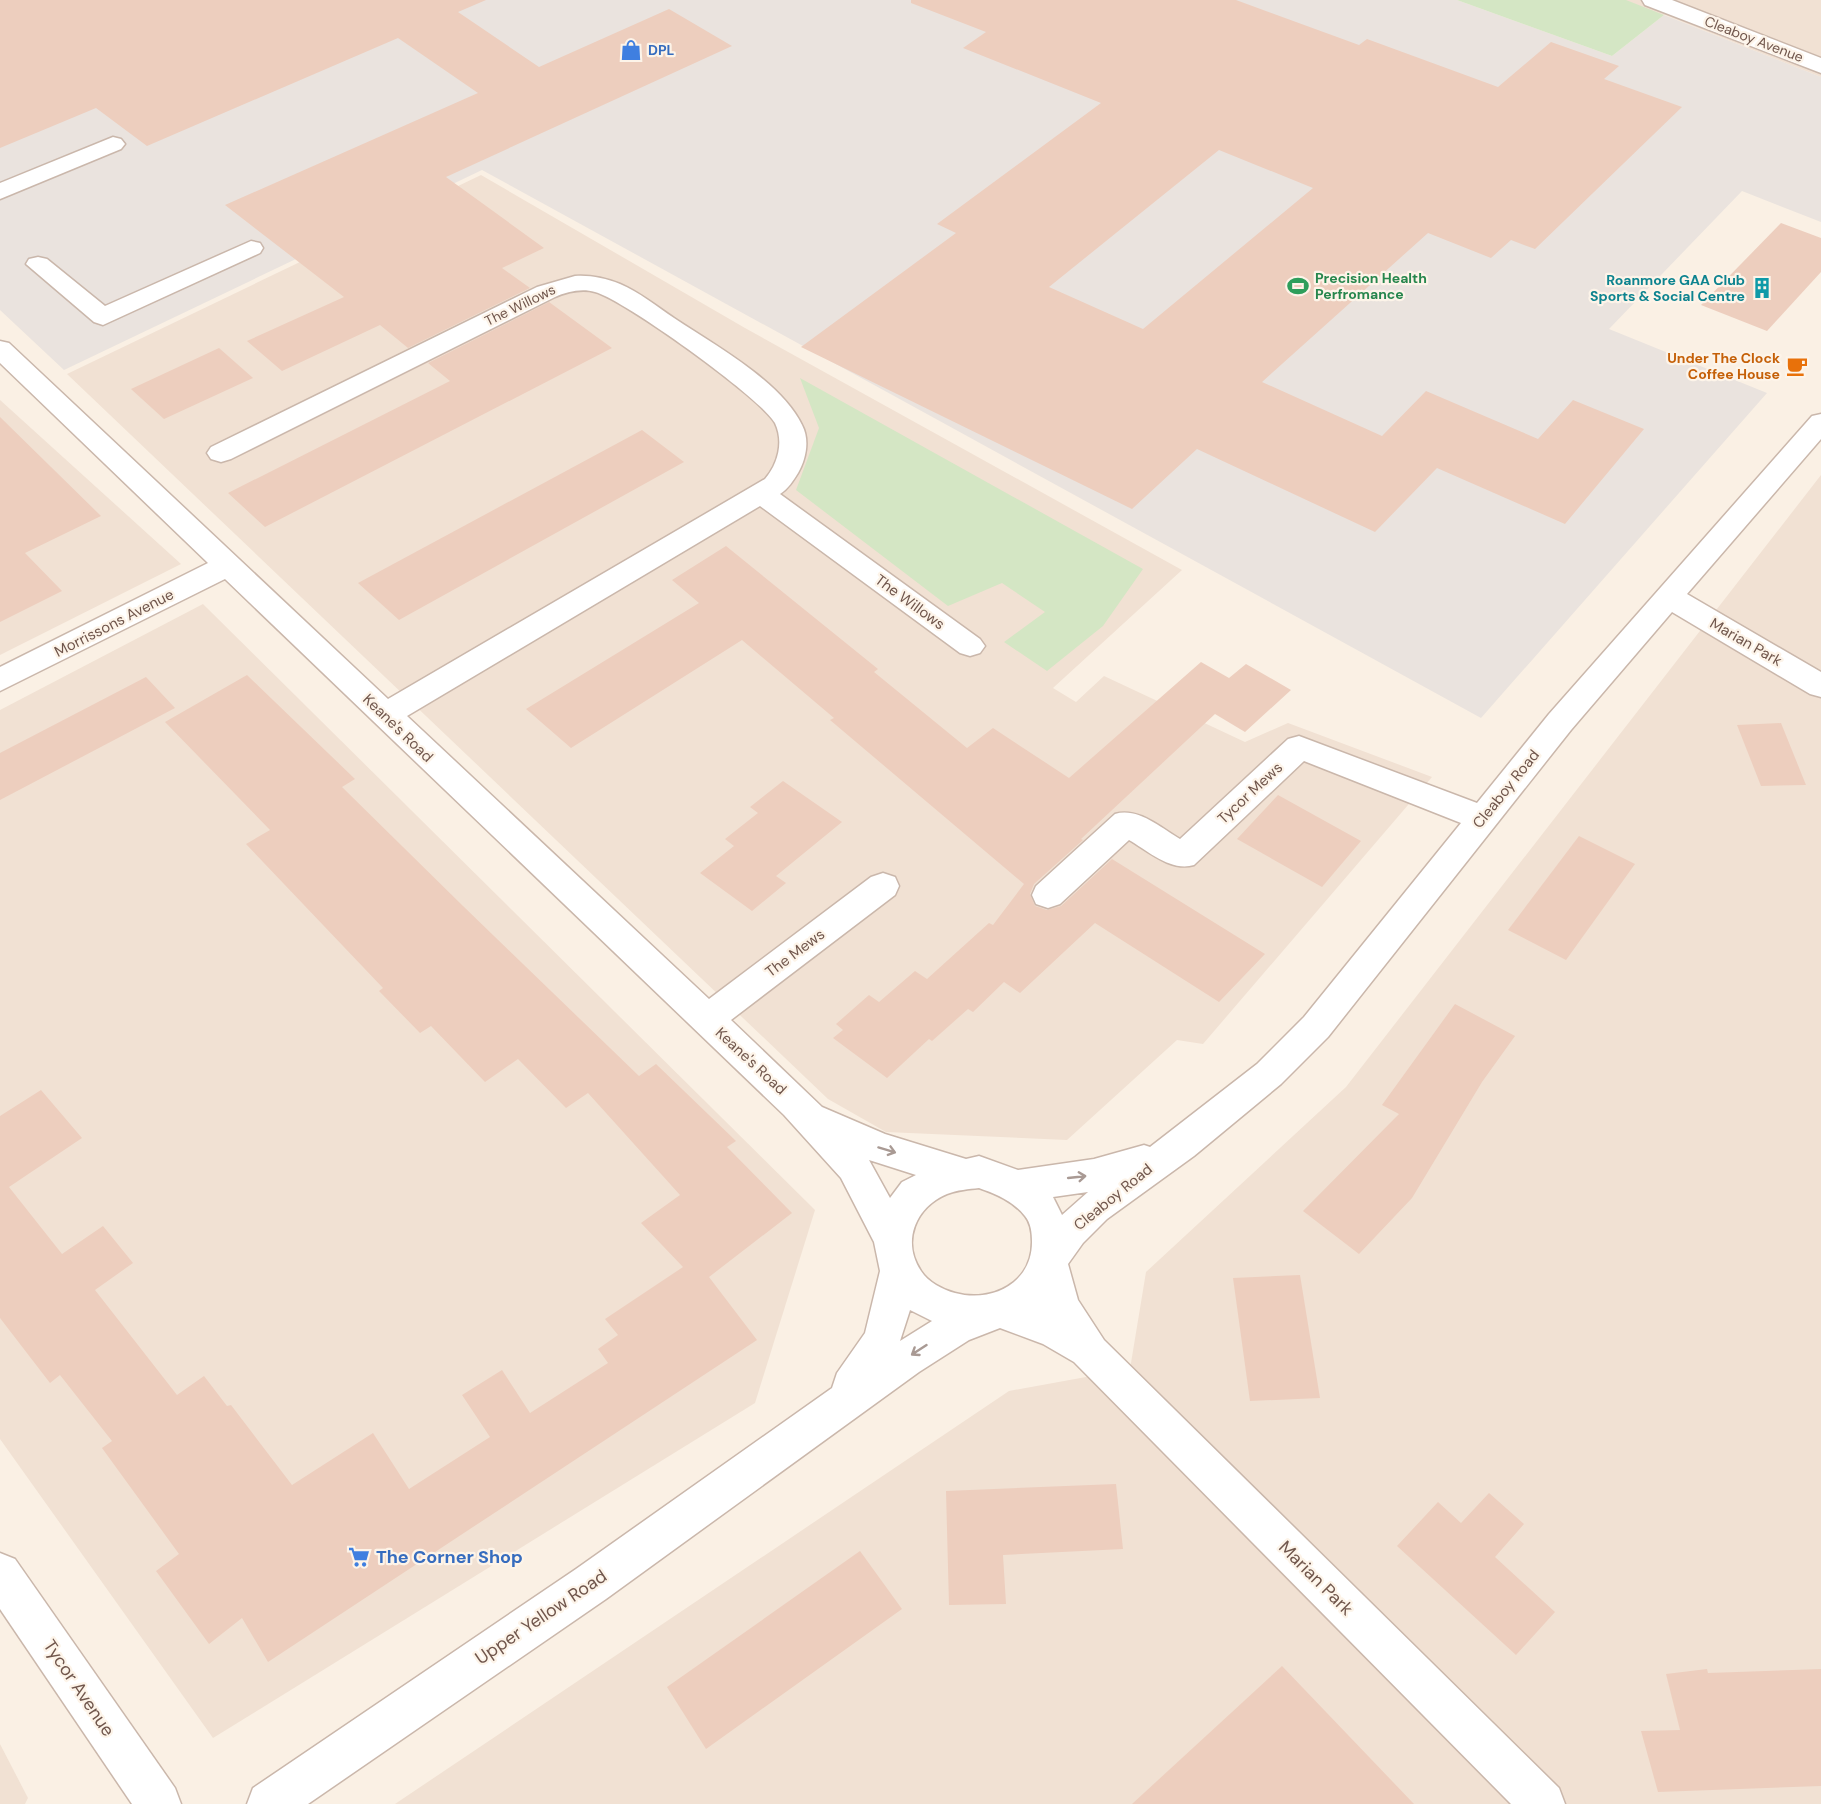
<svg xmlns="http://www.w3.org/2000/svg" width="1821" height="1804" viewBox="0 0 1821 1804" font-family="'DM Sans',sans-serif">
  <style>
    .residential { fill: #f1e1d3 }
    .industrial { fill: #eae3de }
    .green { fill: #d4e6c4 }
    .building { fill: #edcebe; fill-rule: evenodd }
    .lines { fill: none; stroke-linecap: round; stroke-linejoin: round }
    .minor-casing { stroke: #cab7ab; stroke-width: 3 }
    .minor { fill: #fff; fill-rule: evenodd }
    .oneway { stroke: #a99a94 }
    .labels { text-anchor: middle; stroke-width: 4.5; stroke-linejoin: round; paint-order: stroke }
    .far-street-label { font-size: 14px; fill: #70564c; stroke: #fdf4e9 }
    .far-shop-label { font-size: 14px; font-weight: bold; fill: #366cbe; stroke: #fdf4e9; text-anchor: start }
    .far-leisure-label { font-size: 14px; font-weight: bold; fill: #27864d; stroke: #fdf4e9; text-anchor: start }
    .far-culture-label { font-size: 14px; font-weight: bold; fill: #0d838f; stroke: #fdf4e9; text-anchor: end }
    .far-food-label { font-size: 14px; font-weight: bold; fill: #c56008; stroke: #fdf4e9; text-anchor: end }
    .street-label { font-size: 15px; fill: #70564c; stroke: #fdf4e9 }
    .near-shop-label { font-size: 18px; font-weight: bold; fill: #366cbe; stroke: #fdf4e9; text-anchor: start }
    .near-street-label { font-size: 18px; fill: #70564c; stroke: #fdf4e9 }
  </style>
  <rect width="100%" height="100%" fill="#faf0e4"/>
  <g class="residential">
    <path d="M1457 0H1821V77L1665 15Z"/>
    <path d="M481 175 745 328 1182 570 1053 688 1076 702 1104 676 1245 742 1288 723 1432 777 1203 1044 1177 1040 1067 1140 886 1132 828 1099 67 374Z"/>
    <path d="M0 400 181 564 0 655Z"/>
    <path d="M1821 475V1804H395L1009 1391 1130 1369 1146 1272 1346 1087Z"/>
    <path d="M203 604 815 1210 755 1403 213 1738 0 1439V710Z"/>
    <path d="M0 1744 28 1798 25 1804H0Z"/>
  </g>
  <path class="industrial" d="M0 0H1457L1612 56 1664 15 1821 77V222L1742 191 1609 329 1767 393 1481 718 482 170 64 370 0 310Z"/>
  <g class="green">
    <path d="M1457 0H1626L1664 15 1612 56Z"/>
    <path d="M800 378 1143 569 1103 626 1047 671 1004 642 1045 612 1002 583 948 606 796 490 819 428Z"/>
  </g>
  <g class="building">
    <path d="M0 0H486L458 12 539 67 669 9 732 46 446 177 544 248 502 268 530 288 408 348 380 325 282 371 247 341 344 297 225 205 478 93 398 38 147 146 96 108 0 148Z"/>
    <path d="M911 0H1236L1359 45 1367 39 1498 87 1551 42 1619 66 1604 79 1682 107 1535 249 1511 240 1491 258 1428 233 1262 382 1382 436 1426 391 1538 439 1573 400 1644 429 1565 524 1437 468 1375 532 1197 449 1132 509 801 347 956 233 937 224 1101 103 963 48 986 32 911 3ZM1219 150 1313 188 1143 329 1049 287Z"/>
    <path d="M1781 223 1821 238V272L1767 331 1701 305Z"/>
    <path d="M549 302 612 348 265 527 228 493 450 381 428 363Z"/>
    <path d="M219 348 253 378 164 419 131 389Z"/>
    <path d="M0 417 101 516 25 553 62 591 0 622Z"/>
    <path d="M642 430 684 462 399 620 358 583Z"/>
    <path d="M726 546 878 669 874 672 967 748 993 728 1069 778 1201 662 1229 678 1246 664 1291 690 1245 732 1215 714 1081 839 1083 840 1034 884 1030 894 1035 906 1047 910 1061 906 1112 859 1265 954 1219 1002 1095 923 1020 993 1004 982 973 1012 968 1009 932 1041 929 1039 887 1078 833 1038 843 1030 836 1024 869 995 879 1002 915 971 927 979 989 923 993 925 1024 884 830 720 834 718 742 640 571 748 526 709 699 603 672 580Z"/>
    <path d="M247 675 355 779 342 787 463 906 639 1076 656 1064 736 1141 727 1147 792 1213 709 1277 757 1340 268 1662 242 1618 209 1644 156 1571 179 1554 102 1448 112 1441 60 1375 50 1383 0 1318V1116L41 1090 82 1138 9 1187 62 1254 103 1226 133 1263 95 1290 177 1395 204 1376 227 1406 231 1405 292 1485 373 1433 409 1489 490 1437 462 1395 502 1370 530 1413 608 1363 598 1349 618 1335 605 1319 683 1267 641 1223 680 1195 588 1093 566 1108 518 1059 485 1082 431 1026 420 1033 379 991 383 988 246 844 270 830 165 722Z"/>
    <path d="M146 677 175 708 0 800V753Z"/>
    <path d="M1781 723 1806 785 1761 786 1737 725Z"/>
    <path d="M783 781 842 822 776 876 786 883 752 911 700 873 734 846 725 839 758 813 750 807Z"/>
    <path d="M1278 795 1361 841 1322 887 1237 839Z"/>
    <path d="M1579 836 1635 864 1566 960 1508 930Z"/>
    <path d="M1455 1004 1515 1036 1482 1082 1412 1198 1359 1254 1303 1211 1399 1114 1382 1105Z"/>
    <path d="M1300 1275 1320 1398 1250 1401 1233 1278Z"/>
    <path d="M1116 1484 1123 1549 1003 1555 1006 1604 949 1605 946 1491Z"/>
    <path d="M1489 1493 1524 1524 1495 1557 1555 1612 1516 1655 1397 1546 1438 1502 1461 1523Z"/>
    <path d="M860 1551 902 1609 706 1749 667 1687Z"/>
    <path d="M1282 1666 1414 1804H1132Z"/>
    <path d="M1707 1669 1708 1673 1821 1669V1786L1658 1792 1641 1731 1680 1730 1666 1674Z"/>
  </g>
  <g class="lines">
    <defs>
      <g id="minor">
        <path d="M1642 0H1672L1821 58V73L1645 5Z"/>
        <path d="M113 137 121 139 125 144 121 149 0 199V183Z"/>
        <path d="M251 241 260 243 263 248 260 253 103 325 94 322 26 264 29 259 38 257 47 259 105 306Z"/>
        <path d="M575 276C590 275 605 278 620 284 639 292 656 306 674 318 713 344 781 381 802 425 810 440 806 459 798 473 793 481 788 489 780 494L980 639 985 646 980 653 970 656 960 653 760 506 407 716 709 999 871 877 883 873 895 877 899 886 895 895 731 1020 822 1107 885 1134 966 1159 979 1156 1018 1170 1094 1159 1144 1145 1150 1147 1257 1064 1304 1017 1461 823 1304 761 1194 865C1171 872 1148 851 1129 840L1060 904 1048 908 1036 904 1032 895 1036 886 1115 814C1138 807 1161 828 1180 839L1288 739 1299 736 1477 803 1549 714 1812 416 1821 414V439L1687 594 1821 672V697L1810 694 1672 612 1571 730 1328 1037 1281 1084 1194 1156 1107 1219 1083 1243 1068 1264 1078 1300 1104 1340 1559 1788 1565 1804H1511L1074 1362 1043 1344 1000 1328 969 1340 919 1372 606 1599 308 1804H247L253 1788 576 1569 832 1388 837 1373 865 1333 880 1271 874 1242 841 1178 784 1115 225 579 0 691V667L208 563 0 363V341L9 343 388 699 765 479C778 464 784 442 775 423 761 398 623 299 595 292 581 288 567 292 555 297L231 459 221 462 211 459 207 453 211 447 537 287ZM869 1160 916 1175 902 1182 890 1198ZM979 1188C996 1194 1013 1201 1025 1216 1031 1223 1032 1233 1032 1242 1032 1283 992 1303 955 1293 943 1290 928 1282 921 1271 901 1241 916 1207 947 1194 957 1190 969 1189 979 1188ZM1088 1192 1062 1215 1053 1197ZM910 1310 932 1321 900 1341Z"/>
        <path d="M0 1553 15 1559 175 1788 181 1804H132L0 1609Z"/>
      </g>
    </defs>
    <use href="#minor" class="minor-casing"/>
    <use href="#minor" class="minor"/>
  </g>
  <defs><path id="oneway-shaft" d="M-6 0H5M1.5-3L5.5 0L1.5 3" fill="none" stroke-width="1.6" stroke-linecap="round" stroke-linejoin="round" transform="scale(1.5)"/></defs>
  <g class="oneway">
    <use href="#oneway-shaft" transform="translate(887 1150) rotate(17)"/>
    <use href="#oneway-shaft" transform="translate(1077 1177) rotate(-6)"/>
    <use href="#oneway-shaft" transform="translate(919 1350) rotate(147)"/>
  </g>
  <defs>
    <symbol id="shop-bare" viewBox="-9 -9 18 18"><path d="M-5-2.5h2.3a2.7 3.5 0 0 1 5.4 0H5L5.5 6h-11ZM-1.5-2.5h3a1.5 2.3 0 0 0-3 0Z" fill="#3f7fe0" stroke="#fdf4e9" stroke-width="2.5" paint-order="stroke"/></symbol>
    <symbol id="stadium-bare" viewBox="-9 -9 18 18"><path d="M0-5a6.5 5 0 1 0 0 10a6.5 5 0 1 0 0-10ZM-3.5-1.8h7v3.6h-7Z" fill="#2e9e5b" stroke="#fdf4e9" stroke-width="2.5" paint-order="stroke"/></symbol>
    <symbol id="building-bare" viewBox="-9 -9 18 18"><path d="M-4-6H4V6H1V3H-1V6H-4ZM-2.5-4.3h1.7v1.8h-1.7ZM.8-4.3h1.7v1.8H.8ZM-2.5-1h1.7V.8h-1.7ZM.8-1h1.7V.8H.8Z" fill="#0f9aa8" stroke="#fdf4e9" stroke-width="2.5" paint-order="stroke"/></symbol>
    <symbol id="cafe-bare" viewBox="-9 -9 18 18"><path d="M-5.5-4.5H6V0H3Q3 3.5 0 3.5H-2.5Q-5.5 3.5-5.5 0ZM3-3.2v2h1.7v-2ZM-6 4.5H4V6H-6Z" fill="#e8710a" stroke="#fdf4e9" stroke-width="2.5" paint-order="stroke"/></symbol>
    <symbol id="supermarket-bare" viewBox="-9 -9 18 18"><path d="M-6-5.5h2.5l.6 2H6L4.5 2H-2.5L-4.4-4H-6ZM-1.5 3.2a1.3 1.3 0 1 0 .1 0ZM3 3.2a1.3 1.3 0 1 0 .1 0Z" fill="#3f7fe0" stroke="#fdf4e9" stroke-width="2.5" paint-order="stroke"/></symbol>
  </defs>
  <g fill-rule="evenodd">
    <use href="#shop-bare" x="616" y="35" width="30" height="30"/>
    <use href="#stadium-bare" x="1283" y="271" width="30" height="30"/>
    <use href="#building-bare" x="1747" y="273" width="30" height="30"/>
    <use href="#cafe-bare" x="1782" y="351" width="30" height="30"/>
    <use href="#supermarket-bare" x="344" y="1542" width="30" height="30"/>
  </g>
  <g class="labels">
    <g class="far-street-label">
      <text transform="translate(1754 39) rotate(21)" y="5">Cleaboy Avenue</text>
      <text transform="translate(520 305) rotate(-26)" y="5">The Willows</text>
    </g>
    <g class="far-shop-label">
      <text x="648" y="55">DPL</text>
    </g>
    <g class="far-leisure-label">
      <text x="1315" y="283">Precision Health<tspan x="1315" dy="16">Perfromance</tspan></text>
    </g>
    <g class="far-culture-label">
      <text x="1745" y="285">Roanmore GAA Club<tspan x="1745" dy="16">Sports &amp; Social Centre</tspan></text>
    </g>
    <g class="far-food-label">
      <text x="1780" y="363">Under The Clock<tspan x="1780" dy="16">Coffee House</tspan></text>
    </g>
    <g class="street-label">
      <text transform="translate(910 602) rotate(36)" y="5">The Willows</text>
      <text transform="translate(114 623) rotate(-27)" y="5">Morrissons Avenue</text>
      <text transform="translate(1746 642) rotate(30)" y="5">Marian Park</text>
      <text transform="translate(398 728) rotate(44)" y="5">Keane's Road</text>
      <text transform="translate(1506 789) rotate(-51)" y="5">Cleaboy Road</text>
      <text transform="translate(1250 793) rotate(-43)" y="5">Tycor Mews</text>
      <text transform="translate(795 953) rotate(-37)" y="5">The Mews</text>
      <text transform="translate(751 1061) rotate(43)" y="5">Keane's Road</text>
      <text transform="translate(1113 1197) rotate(-39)" y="5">Cleaboy Road</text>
    </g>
    <g class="near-shop-label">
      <text x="376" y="1563">The Corner Shop</text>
    </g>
    <g class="near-street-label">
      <text transform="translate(1316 1578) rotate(45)" y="6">Marian Park</text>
      <text transform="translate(541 1617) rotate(-34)" y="6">Upper Yellow Road</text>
      <text transform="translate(79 1688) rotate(56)" y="6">Tycor Avenue</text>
    </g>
  </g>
</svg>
